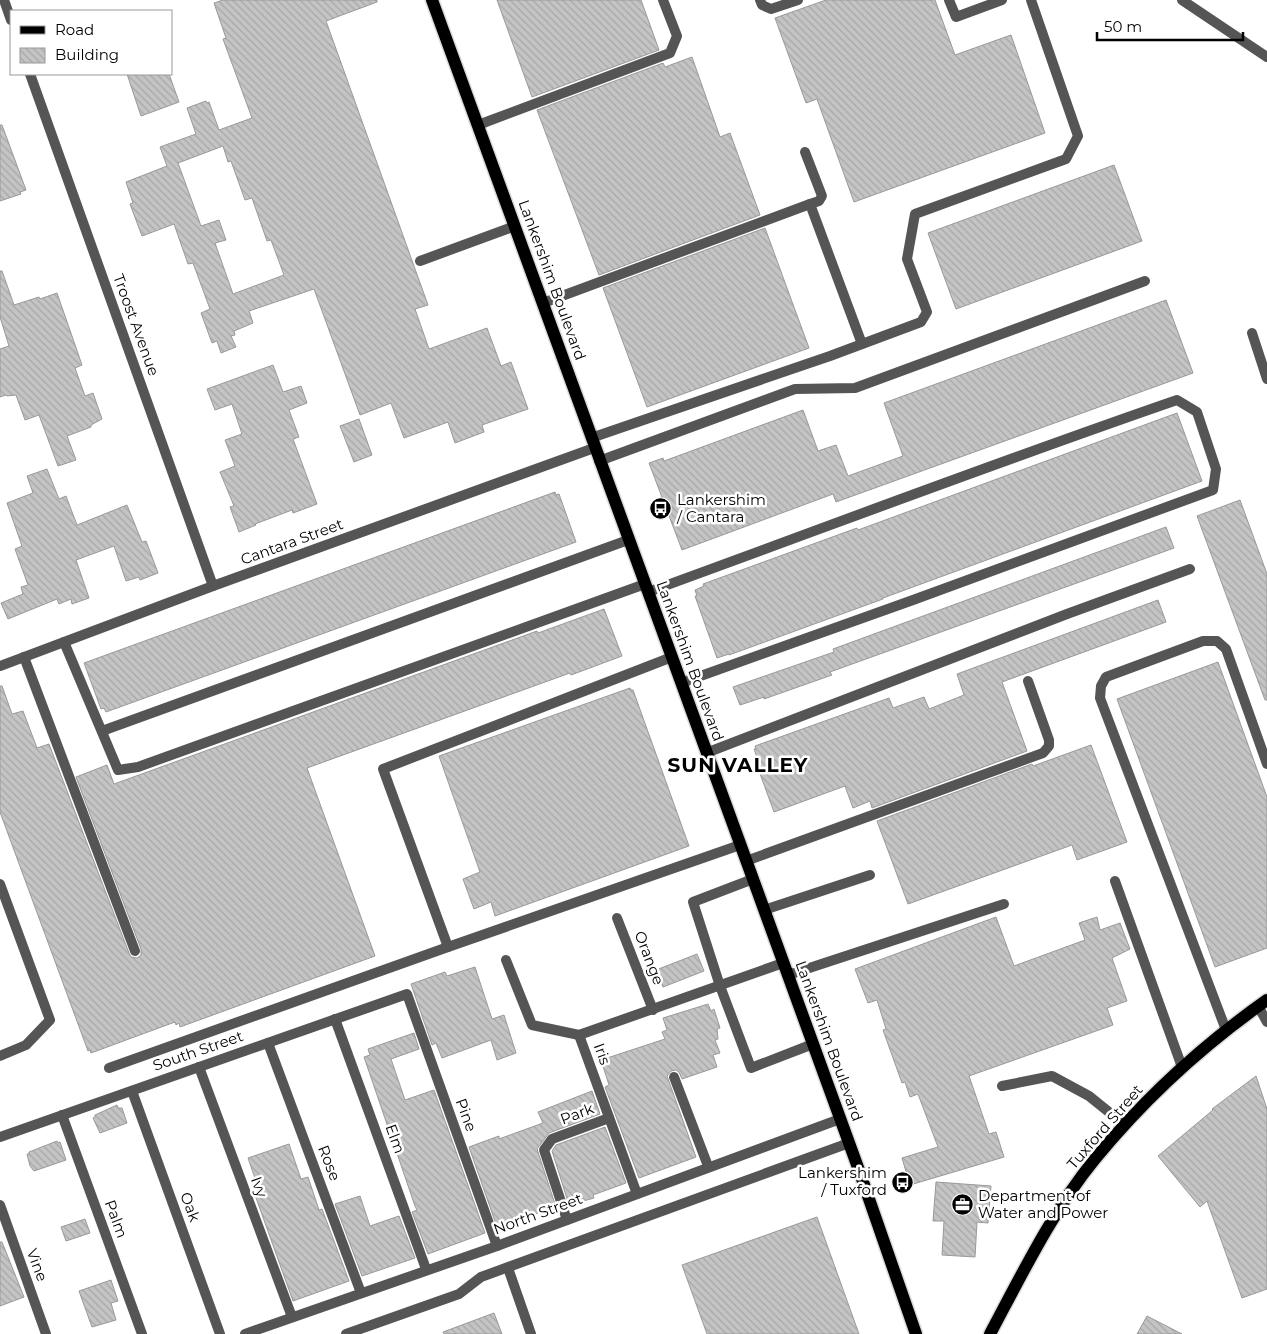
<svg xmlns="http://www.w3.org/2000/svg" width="1267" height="1334" viewBox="0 0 1267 1334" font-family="Montserrat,sans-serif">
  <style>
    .building { fill: url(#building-back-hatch); stroke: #999; fill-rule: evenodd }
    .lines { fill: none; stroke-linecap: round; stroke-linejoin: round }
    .primary-casing { stroke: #dbdbdb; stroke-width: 15 }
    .service { stroke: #555; stroke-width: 10 }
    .minor { stroke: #555; stroke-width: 10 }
    .tertiary { stroke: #555; stroke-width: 10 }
    .primary { stroke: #000; stroke-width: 12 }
    .labels { text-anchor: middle; stroke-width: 5; stroke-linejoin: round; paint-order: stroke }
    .street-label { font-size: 15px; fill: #000; stroke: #fff }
    .poi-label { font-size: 15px; fill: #000; stroke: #fff; text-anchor: start }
    .district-label { font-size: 20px; font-weight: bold; letter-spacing: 1px; fill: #000; stroke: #fff }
  </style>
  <defs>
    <pattern id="building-back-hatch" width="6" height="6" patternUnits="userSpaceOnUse" patternTransform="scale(1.25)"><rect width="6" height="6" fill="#c4c4c4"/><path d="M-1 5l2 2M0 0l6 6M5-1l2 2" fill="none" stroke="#a7a7a7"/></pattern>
  </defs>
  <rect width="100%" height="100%" fill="#fff"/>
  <g class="building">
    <path d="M223 0H377V2L326 21 428 305 415 309 429 349 487 328 501 366 511 362 528 409 482 425 484 432 455 443 448 422 404 438 391 403 360 415 314 289 249 311 253 323 234 331 235 335 231 336 236 347 221 353 217 341 212 343 201 313 210 309 193 263 188 264 174 224 142 236 130 204 133 203 126 182 167 166 160 147 196 134 187 108 206 101 207 103 209 102 219 130 252 118 223 39 226 38 214 3ZM223 146 228 162 231 161 245 200 252 198 267 241 271 240 284 275 233 294 215 243 226 240 219 220 201 226 178 163Z"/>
    <path d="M497 0H641L659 50 532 97Z"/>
    <path d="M826 0H935L955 55 1011 35 1045 133 854 202 817 99 806 103 775 18Z"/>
    <path d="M692 57 720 137 730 133 760 215 599 275 537 110 663 63 665 67Z"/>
    <path d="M127 74H169L179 102 141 116Z"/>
    <path d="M0 125H2L26 190 20 192 21 194 0 201Z"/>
    <path d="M1114 165 1142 241 956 309 928 233Z"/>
    <path d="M765 228 809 348 647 407 603 288Z"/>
    <path d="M0 271H2L14 305 39 297 40 299 57 293 82 365 75 368 85 396 93 393 102 419 91 425V427L67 436 76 460 58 466 39 415 25 420 16 395 7 396 6 395 0 397V349L9 346 0 317Z"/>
    <path d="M1166 300 1193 373 836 502 833 494 682 550 649 463 663 458 664 461 803 410 818 451 836 445 848 476 903 456 884 403Z"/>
    <path d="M273 365 283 392 301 386 307 403 289 410 299 437 293 439 317 504 293 513 292 510 255 524 256 525 239 532 230 507 234 506 220 472 235 466 225 440 242 434 232 404 215 410 207 389Z"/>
    <path d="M1177 413 1202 481 883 598V599L729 655V654L717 658 695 596H697L695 590 704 586 703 584 857 528 858 530Z"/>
    <path d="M359 419 372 455 354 462 340 426Z"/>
    <path d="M47 469 59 499 66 496 77 525 127 505 142 542 146 541 158 573 140 580 139 577 126 581 114 546 76 560 89 598 72 604 71 599 59 604 57 599 8 619 1 603 23 594 21 587 28 585 15 549 22 546 7 503 33 493 27 476Z"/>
    <path d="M555 492 556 495 559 494 576 542 106 712 104 708 101 709 84 663Z"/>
    <path d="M1240 500 1267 574V700H1265L1197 516Z"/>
    <path d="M1166 527 1174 548 830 672 832 675 764 699V697L740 705 733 687 834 652 833 649Z"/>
    <path d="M1158 600 1166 622 1002 682 1027 751 872 808 870 801 853 808 845 786 774 812 759 771 761 769 754 749H756L755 746 889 698 893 708 924 697 929 709 964 695 957 674Z"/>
    <path d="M604 609 622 656 571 675 570 673 307 768 375 956 180 1027 179 1023 176 1025 175 1022 91 1053 90 1050 88 1051 0 812V686H2L12 714 23 711 37 748 49 744 129 953 131 957 137 958 141 955V949L76 777 107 765 114 784 537 631 538 633Z"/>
    <path d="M1218 662 1267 797V948L1215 967 1117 699Z"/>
    <path d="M630 688 631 690H633L689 846 495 916 491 902 474 909 463 879 480 872 439 756Z"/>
    <path d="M1091 745 1127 842 1077 860 1072 845 908 904 877 821 1032 764 1033 766Z"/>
    <path d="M996 917 1014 966 1085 940 1079 923 1097 917 1100 930 1120 923 1130 949 1112 958 1127 1001 1107 1008 1113 1025 969 1076 989 1134 996 1132 1004 1157 910 1185 902 1158 938 1147 918 1094 910 1097 905 1082 902 1083 883 1030 886 1029 877 1000 868 1003 855 969Z"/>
    <path d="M697 954 704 971 663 987 656 970Z"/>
    <path d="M475 967 492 1019 504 1015 516 1053 497 1060 491 1040 442 1058 436 1043 432 1045 411 984 445 972 447 976Z"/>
    <path d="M708 1004 711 1011 714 1009 720 1028 717 1029 718 1039 715 1040 720 1053 713 1055 717 1067 682 1079 679 1072 676 1070 671 1071 667 1076 696 1157 639 1178 605 1087 609 1085 601 1060 665 1039 662 1032 667 1030 663 1018Z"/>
    <path d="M414 1033 419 1049 391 1059 405 1100 434 1090 485 1233 428 1254 412 1212 417 1210 415 1206 364 1057 370 1055 368 1049Z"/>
    <path d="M1256 1076 1267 1109V1289L1242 1298 1207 1201 1200 1207 1158 1156 1213 1110 1212 1109Z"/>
    <path d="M592 1091 600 1114 549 1133 537 1149 556 1207 497 1227 469 1147 499 1136V1139L543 1123 538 1112Z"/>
    <path d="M117 1105 118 1108H122L127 1123 100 1133 93 1118 95 1117V1115Z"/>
    <path d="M605 1127 626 1183 593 1195 594 1198 569 1205 552 1151 556 1145Z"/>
    <path d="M57 1141 58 1143 60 1142 66 1160 34 1171 30 1166 27 1154H29V1152Z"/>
    <path d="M289 1144 301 1179 308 1177 319 1210 322 1209 349 1281 293 1301 255 1195 260 1193 248 1158Z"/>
    <path d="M936 1182 991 1186 988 1223 977 1222 975 1257 942 1255 944 1221H933Z"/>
    <path d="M360 1196 370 1226 399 1216 415 1258 362 1276 335 1204Z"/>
    <path d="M817 1217 859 1334H707L682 1265Z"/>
    <path d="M85 1219 90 1233 66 1241 61 1227Z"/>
    <path d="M0 1242H2L24 1297 0 1306Z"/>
    <path d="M111 1280 118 1301 111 1303 116 1320 92 1327 79 1291Z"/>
    <path d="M494 1313 502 1334H444L443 1332Z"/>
    <path d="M1147 1316 1182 1334H1137Z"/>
  </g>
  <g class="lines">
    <defs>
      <g id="primary">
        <path d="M432 0 753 879 860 1173 916 1334"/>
        <path d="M990 1334C1021 1276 1053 1210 1095 1159 1145 1098 1203 1045 1267 1000"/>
      </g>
    </defs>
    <use href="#primary" class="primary-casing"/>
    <g class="service">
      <path d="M760 0 762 5 771 9 798 0"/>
      <path d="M949 0 956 17 1002 0"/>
      <path d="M478 125 670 53 677 36 663 0"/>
      <path d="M805 152 822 196 819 201 810 204"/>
      <path d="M420 261 515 226"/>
      <path d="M543 303 810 204 862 344"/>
      <path d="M1252 333 1267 379"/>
      <path d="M591 438 830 356 921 322 927 312 907 259 915 214 1066 159 1078 136 1031 0"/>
      <path d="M599 461 795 389 855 388 1145 281"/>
      <path d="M648 592C824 528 1000 461 1177 400L1197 412 1216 469 1213 490 913 600 681 683"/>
      <path d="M64 642 118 770 138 767 645 584"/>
      <path d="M24 657 135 951"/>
      <path d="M672 657 383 769 448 947 740 845"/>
      <path d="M102 731 628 540"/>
      <path d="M706 753 1067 614 1190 569"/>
      <path d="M746 861 1043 753 1049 746V740L1028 681"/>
      <path d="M753 879 693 902 720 986 751 1068 813 1044"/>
      <path d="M1115 881 1182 1067"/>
      <path d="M0 884 50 1020 26 1045 0 1056"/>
      <path d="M764 910 870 875"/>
      <path d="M617 918 653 1010"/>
      <path d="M506 960 532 1025 579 1035"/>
      <path d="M788 975 1004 904"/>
      <path d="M1258 1006 1267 1022"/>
      <path d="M335 1019 426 1269"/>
      <path d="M1226 1030 1100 698 1101 686 1106 677 1203 641H1217L1226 649 1267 764"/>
      <path d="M579 1035 783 963"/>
      <path d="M579 1035 637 1194"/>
      <path d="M268 1043 361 1293"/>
      <path d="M199 1067 292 1317"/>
      <path d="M109 1068 448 947"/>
      <path d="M674 1077 708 1166"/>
      <path d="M1002 1086 1052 1076 1089 1096 1125 1125"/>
      <path d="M132 1091 220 1334"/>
      <path d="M62 1115 142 1334"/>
      <path d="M0 1137 407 994 497 1246"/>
      <path d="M0 1205 46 1334"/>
      <path d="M567 1220 544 1150 552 1139 609 1118"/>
      <path d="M508 1268 531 1334"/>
      <path d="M245 1334 497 1246 840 1119"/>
      <path d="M346 1334 459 1294 481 1277 849 1143"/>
    </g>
    <g class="minor">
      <path d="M4 0 11 20"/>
      <path d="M30 74 213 586"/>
      <path d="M0 666 213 586 594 448"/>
    </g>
    <path class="tertiary" d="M1182 0 1267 57"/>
    <use href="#primary" class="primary"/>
  </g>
  <defs>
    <symbol id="bus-disc" viewBox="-11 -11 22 22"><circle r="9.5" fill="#000" stroke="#fff"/><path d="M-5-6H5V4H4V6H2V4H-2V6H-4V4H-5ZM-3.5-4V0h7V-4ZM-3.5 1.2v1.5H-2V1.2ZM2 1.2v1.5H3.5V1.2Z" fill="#fff"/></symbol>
    <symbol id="office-disc" viewBox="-11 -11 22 22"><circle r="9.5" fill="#000" stroke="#fff"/><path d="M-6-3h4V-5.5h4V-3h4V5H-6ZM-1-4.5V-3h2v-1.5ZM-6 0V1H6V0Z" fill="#fff"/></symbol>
  </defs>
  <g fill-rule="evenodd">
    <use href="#bus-disc" x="648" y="496" width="25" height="25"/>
    <use href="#bus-disc" x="890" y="1170" width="25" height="25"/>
    <use href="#office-disc" x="950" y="1192" width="25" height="25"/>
  </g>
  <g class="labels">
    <g class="street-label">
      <text transform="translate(552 280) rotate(70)" y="5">Lankershim Boulevard</text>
      <text transform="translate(136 325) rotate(70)" y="5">Troost Avenue</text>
      <text transform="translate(292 542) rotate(-20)" y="5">Cantara Street</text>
      <text transform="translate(690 661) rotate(70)" y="5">Lankershim Boulevard</text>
      <text transform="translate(649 958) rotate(69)" y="5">Orange</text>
      <text transform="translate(829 1041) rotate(70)" y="5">Lankershim Boulevard</text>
      <text transform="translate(198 1051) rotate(-19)" y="5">South Street</text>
      <text transform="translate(602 1054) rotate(70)" y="5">Iris</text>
      <text transform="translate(577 1114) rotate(-21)" y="5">Park</text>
      <text transform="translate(466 1115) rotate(70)" y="5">Pine</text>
      <text transform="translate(1105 1127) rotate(-49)" y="5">Tuxford Street</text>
      <text transform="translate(395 1139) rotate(70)" y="5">Elm</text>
      <text transform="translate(329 1163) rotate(69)" y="5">Rose</text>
      <text transform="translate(259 1187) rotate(70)" y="5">Ivy</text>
      <text transform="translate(190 1207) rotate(70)" y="5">Oak</text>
      <text transform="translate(538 1214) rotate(-20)" y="5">North Street</text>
      <text transform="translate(116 1219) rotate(70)" y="5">Palm</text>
      <text transform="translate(37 1265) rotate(70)" y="5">Vine</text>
    </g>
    <g class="poi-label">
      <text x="677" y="505">Lankershim<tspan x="677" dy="17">/ Cantara</tspan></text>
      <text x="887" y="1178" text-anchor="end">Lankershim<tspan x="887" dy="17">/ Tuxford</tspan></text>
      <text x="978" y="1201">Department of<tspan x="978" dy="17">Water and Power</tspan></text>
    </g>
    <g class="district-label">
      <text x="738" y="772">SUN VALLEY</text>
    </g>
  </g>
  <rect x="10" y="10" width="162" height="65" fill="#ffffff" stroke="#999999"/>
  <rect x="20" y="26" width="25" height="8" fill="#000000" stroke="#999999"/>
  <text x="55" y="35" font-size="15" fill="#000000">Road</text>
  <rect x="20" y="48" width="25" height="15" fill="url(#building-back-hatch)" stroke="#999999"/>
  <text x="55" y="60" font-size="15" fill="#000000">Building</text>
  <path d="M1097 32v8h146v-8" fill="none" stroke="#000000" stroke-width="2.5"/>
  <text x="1104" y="32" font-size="15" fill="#000000" stroke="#ffffff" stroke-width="4" paint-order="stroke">50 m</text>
</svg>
